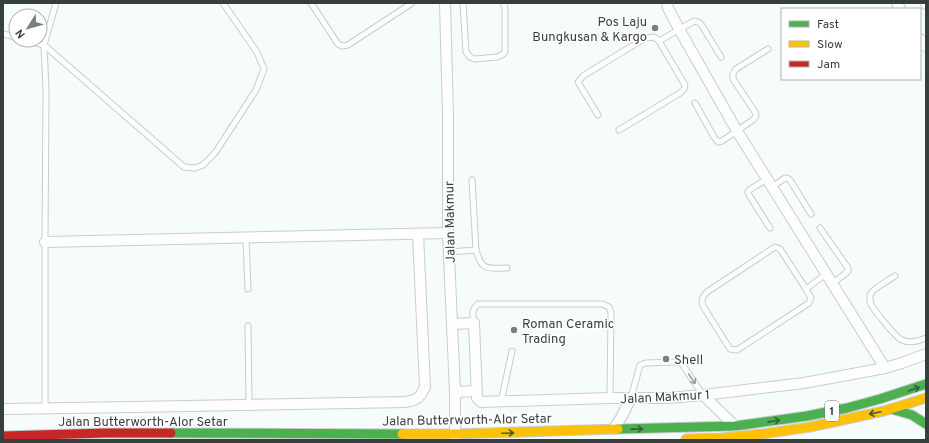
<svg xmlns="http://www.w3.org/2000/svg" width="929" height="443" viewBox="0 0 929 443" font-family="Overpass,sans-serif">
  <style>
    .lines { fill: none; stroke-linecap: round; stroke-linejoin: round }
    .lane-casing { stroke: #c7cecd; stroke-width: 7 }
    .street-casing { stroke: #c7cecd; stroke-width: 12 }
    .fast-casing { stroke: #c7cecd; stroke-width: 11 }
    .slow-casing { stroke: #c7cecd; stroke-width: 11 }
    .jam-casing { stroke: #c7cecd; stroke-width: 11 }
    .lane { stroke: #fefefe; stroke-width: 5 }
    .street { stroke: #fefefe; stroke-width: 10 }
    .fast { stroke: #4caf50; stroke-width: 9 }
    .slow { stroke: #ffc107; stroke-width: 9 }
    .jam { stroke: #c62828; stroke-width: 9 }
    .oneway { stroke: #9a9f9e }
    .oneway2 { stroke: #3b5c42 }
    .poi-dot { fill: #798180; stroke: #fff; stroke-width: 1.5 }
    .labels { text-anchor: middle; stroke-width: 3; stroke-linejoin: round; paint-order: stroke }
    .shield { fill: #fff; stroke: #727978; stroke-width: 1 }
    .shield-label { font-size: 12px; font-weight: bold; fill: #35403e }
    .poi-label { font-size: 13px; fill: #35403e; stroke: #fff; text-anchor: start }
    .street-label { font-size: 13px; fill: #35403e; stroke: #fff }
  </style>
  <rect width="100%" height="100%" fill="#f6fbfb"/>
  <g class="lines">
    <defs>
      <g id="lane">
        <path d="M311 3 338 44 342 46 348 45 412 3"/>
        <path d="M463 3 466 52 470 57 475 59 497 57 502 55 505 52V8L503 3"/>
        <path d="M3 34 16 37"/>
        <path d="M25 40 44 45 56 3"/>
        <path d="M695 103 714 137 718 142 722 141 753 120 756 116 755 112 733 79V74L736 69 768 49"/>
        <path d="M598 115 578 82 583 76 645 38 654 37 659 41 694 21 698 22 701 24 721 57"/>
        <path d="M619 130 680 93 684 89 685 85 659 41"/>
        <path d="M767 179 749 190 748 192 749 195 770 228"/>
        <path d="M772 187 785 178H787L790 180 811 214"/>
        <path d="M820 228 848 268V271L846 273 832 284"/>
        <path d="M246 238 248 289"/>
        <path d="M775 247 780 249 806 289 811 298 809 303 806 305 737 350 730 349 703 306C701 300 702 297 707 292Z"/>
        <path d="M476 250C482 272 488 268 507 268"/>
        <path d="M449 252 476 250 472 180"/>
        <path d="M895 276C889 280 872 289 870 295 870 296 870 301 870 302 872 308 896 338 902 340 910 344 919 341 926 338"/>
        <path d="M806 289 826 274"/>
        <path d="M474 323C473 316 471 309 478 304H602L609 307 611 313 610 398"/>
        <path d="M248 326 249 404"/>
        <path d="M631 398 640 365 646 363 675 362H680L682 364 703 395"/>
        <path d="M501 402 512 351"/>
        <path d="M45 408V242L46 91 44 45 184 167 195 168 203 165 215 153 256 90 264 69 257 52 223 3"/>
      </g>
      <g id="street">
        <path d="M445 3 448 115V233L455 392V439"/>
        <path d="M667 3 668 8 679 29 737 131 885 368"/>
        <path d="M897 3 900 9"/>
        <path d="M926 3V4"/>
        <path d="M920 39 926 47"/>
        <path d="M45 242 448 233"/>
        <path d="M453 324 474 323 477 398 481 402 610 398H668L703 395 804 383 885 368 902 363 926 354"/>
        <path d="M455 392 477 391"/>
        <path d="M703 395 735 426"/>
        <path d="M3 409 134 407 406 402C417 400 420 398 425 387L418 234"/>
        <path d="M614 429 622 416 631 398"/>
      </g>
      <g id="fast">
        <path d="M891 409 912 415 926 424"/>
        <path d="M618 429 735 426 807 416 847 408 880 399 926 384"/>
        <path d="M171 433 402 434"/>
      </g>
      <g id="slow">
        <path d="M402 434H455L618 429"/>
        <path d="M686 439 721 438 762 434 810 427 884 411 926 398"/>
      </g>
      <path id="jam" d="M3 436 106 433H171"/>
    </defs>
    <use href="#lane" class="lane-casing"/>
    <use href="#street" class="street-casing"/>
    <use href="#fast" class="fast-casing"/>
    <use href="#slow" class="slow-casing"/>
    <use href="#jam" class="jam-casing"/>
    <use href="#lane" class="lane"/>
    <use href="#street" class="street"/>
    <use href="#fast" class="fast"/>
    <use href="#slow" class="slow"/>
    <use href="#jam" class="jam"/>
  </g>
  <defs><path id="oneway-shaft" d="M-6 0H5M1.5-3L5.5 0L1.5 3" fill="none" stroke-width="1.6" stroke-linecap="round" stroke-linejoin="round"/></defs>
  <use class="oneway" href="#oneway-shaft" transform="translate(692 379) rotate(56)"/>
  <g class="oneway2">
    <use href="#oneway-shaft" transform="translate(914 389) rotate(-19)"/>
    <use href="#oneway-shaft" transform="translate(875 413) rotate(168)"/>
    <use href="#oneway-shaft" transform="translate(774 421) rotate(-8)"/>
    <use href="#oneway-shaft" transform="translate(637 429) rotate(-1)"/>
    <use href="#oneway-shaft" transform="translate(508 433) rotate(-2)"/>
  </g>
  <g class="poi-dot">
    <circle cx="655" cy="28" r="4"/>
    <circle cx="514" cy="330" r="4"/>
    <circle cx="666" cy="359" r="4"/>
  </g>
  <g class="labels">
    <rect class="shield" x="825" y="401" width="14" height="20" rx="3"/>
    <g class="shield-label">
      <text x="832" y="415">1</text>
    </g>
    <g class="poi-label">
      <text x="647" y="26" text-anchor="end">Pos Laju<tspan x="647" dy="15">Bungkusan &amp; Kargo</tspan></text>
      <text x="522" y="328">Roman Ceramic<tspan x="522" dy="15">Trading</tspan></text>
      <text x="674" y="364">Shell</text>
    </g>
    <g class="street-label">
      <text transform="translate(449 222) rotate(-91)" y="5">Jalan Makmur</text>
      <text transform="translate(665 396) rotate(-3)" y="5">Jalan Makmur 1</text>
      <text transform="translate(467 419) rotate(-1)" y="5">Jalan Butterworth-Alor Setar</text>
      <text x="143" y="426">Jalan Butterworth-Alor Setar</text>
    </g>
  </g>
  <rect width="929" height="443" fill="none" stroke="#35403e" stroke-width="8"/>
  <rect x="781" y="8" width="140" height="72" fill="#ffffff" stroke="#aeb3b2"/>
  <rect x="789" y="21" width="20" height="6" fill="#4caf50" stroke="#aeb3b2"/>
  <text x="817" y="28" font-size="12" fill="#35403e">Fast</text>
  <rect x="789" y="41" width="20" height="6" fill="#ffc107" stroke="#aeb3b2"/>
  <text x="817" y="48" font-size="12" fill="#35403e">Slow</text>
  <rect x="789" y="61" width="20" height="6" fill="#c62828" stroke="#aeb3b2"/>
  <text x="817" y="68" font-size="12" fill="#35403e">Jam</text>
  <g transform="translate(28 28) rotate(233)"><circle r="19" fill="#ffffff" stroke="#aeb3b2"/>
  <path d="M0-3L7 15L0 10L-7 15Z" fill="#798180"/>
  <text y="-6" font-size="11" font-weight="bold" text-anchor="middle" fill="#35403e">N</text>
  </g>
</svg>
